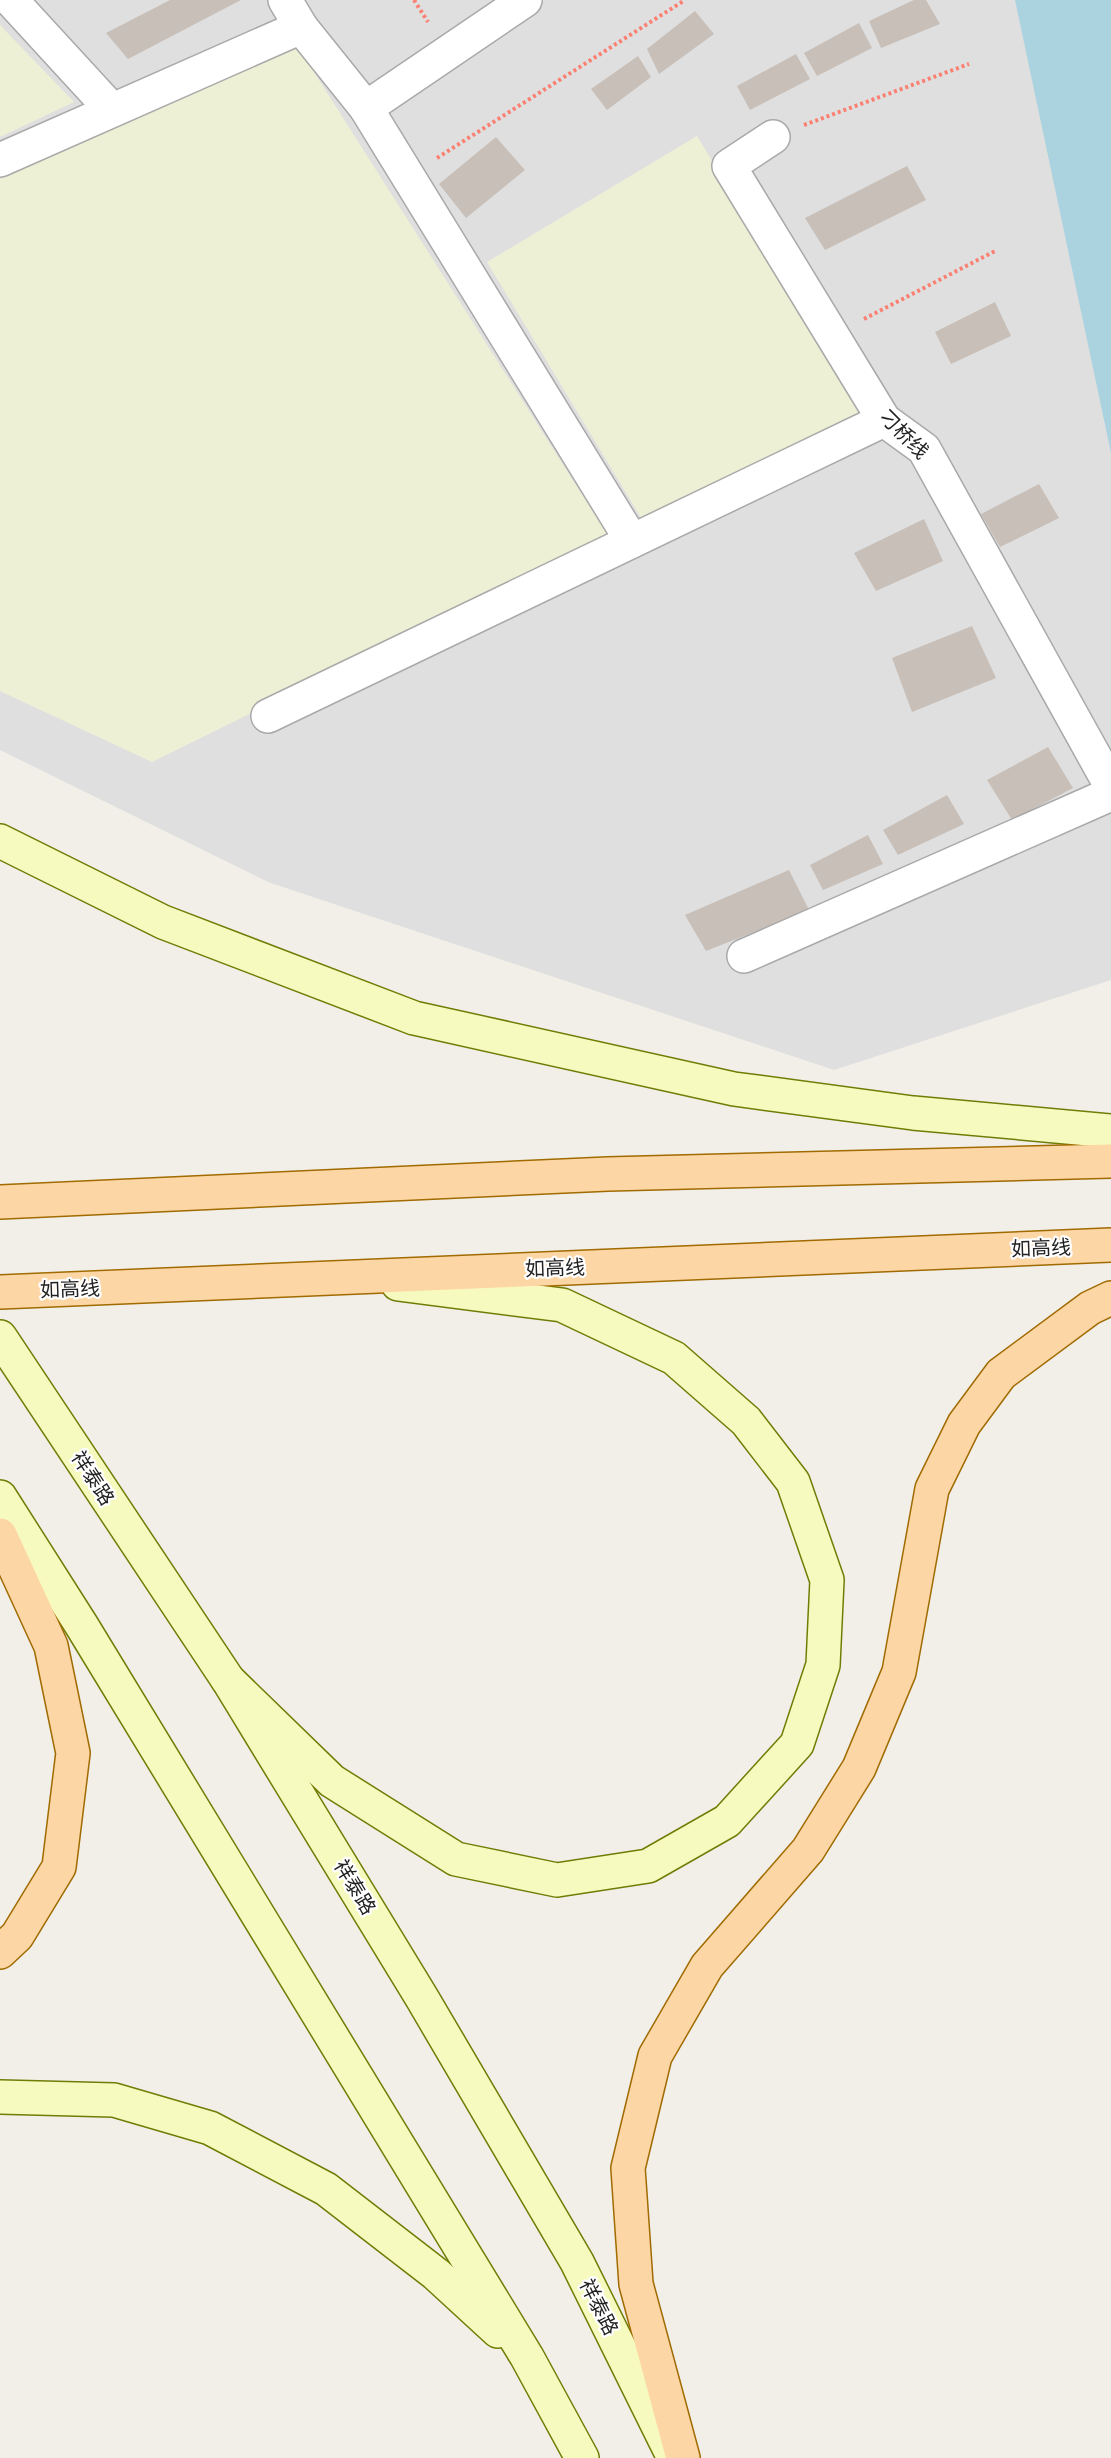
<svg xmlns="http://www.w3.org/2000/svg" width="1111" height="2458" viewBox="0 0 1111 2458" font-family="'IBM Plex Sans','Noto Sans SC',sans-serif">
  <style>
    .residential { fill: #e0dfdf }
    .farmland { fill: #eef0d5 }
    .water { fill: #aad3df }
    .building { fill: #c7bfb8 }
    .lines { fill: none; stroke-linecap: round; stroke-linejoin: round }
    .minor-casing { stroke: #a9a9a9; stroke-width: 36 }
    .secondary-casing { stroke: #707d05; stroke-width: 36 }
    .primary-casing { stroke: #a06b00; stroke-width: 36 }
    .path { stroke: #fa8072; stroke-width: 4; stroke-dasharray: 3 3; stroke-linecap: butt }
    .minor { stroke: #fff; stroke-width: 33 }
    .secondary { stroke: #f7fabf; stroke-width: 33 }
    .primary { stroke: #fcd6a4; stroke-width: 33 }
    .labels { text-anchor: middle; stroke-width: 4.5; stroke-linejoin: round; paint-order: stroke }
    .street-label { font-size: 20px; fill: #222; stroke: #fff }
  </style>
  <rect width="100%" height="100%" fill="#f2efe9"/>
  <path class="residential" d="M0 0H1111V980L834 1070 268 882 0 750Z"/>
  <g class="farmland">
    <path d="M0 25 74 102 0 137Z"/>
    <path d="M298 47 609 537 152 762 0 691V179Z"/>
    <path d="M697 136 865 413 643 521 487 262Z"/>
  </g>
  <path class="water" d="M1015 0H1111V453Z"/>
  <g class="building">
    <path d="M170 0H241L128 59 106 33Z"/>
    <path d="M914 0H926L940 24 881 48 869 21Z"/>
    <path d="M695 11 714 34 659 74 647 49Z"/>
    <path d="M859 23 872 48 817 76 804 53Z"/>
    <path d="M796 54 810 79 750 110 737 86Z"/>
    <path d="M638 56 651 77 607 110 591 89Z"/>
    <path d="M496 137 525 170 466 218 439 184Z"/>
    <path d="M907 166 926 200 825 250 805 218Z"/>
    <path d="M995 302 1011 336 951 364 935 332Z"/>
    <path d="M1039 484 1059 518 1000 547 981 514Z"/>
    <path d="M924 519 943 561 876 591 854 553Z"/>
    <path d="M972 626 996 678 912 712 892 658Z"/>
    <path d="M1048 747 1073 788 1012 820 987 780Z"/>
    <path d="M947 795 964 824 898 855 883 830Z"/>
    <path d="M868 835 883 864 823 890 810 865Z"/>
    <path d="M789 870 809 910 706 951 685 915Z"/>
  </g>
  <g class="lines">
    <defs>
      <g id="minor">
        <path d="M11 0 112 110"/>
        <path d="M285 0 301 27"/>
        <path d="M366 108 525 0"/>
        <path d="M773 137 729 166 884 420 924 449 1111 786"/>
        <path d="M0 160 301 27 366 108 632 541"/>
        <path d="M268 716 884 420"/>
        <path d="M744 956 1111 794"/>
      </g>
      <g id="secondary">
        <path d="M0 841 163 922 414 1018 734 1089 913 1113 1111 1131"/>
        <path d="M0 1337 228 1680 422 1998 577 2262 674 2458"/>
        <path d="M0 1497 82 1626 527 2357 582 2458"/>
        <path d="M228 1680 332 1781 456 1859 557 1880 648 1866 727 1821 797 1744 823 1665 827 1580 793 1482 746 1421 674 1358 562 1305 398 1284"/>
        <path d="M0 2097 114 2100 210 2128 326 2189 436 2274 498 2331"/>
      </g>
      <g id="primary">
        <path d="M0 1202 608 1174 1111 1161"/>
        <path d="M0 1292 1111 1245"/>
        <path d="M0 1535 51 1646 73 1753 59 1867 17 1936 0 1952"/>
        <path d="M683 2458 636 2284 628 2168 655 2056 707 1966 808 1850 859 1768 899 1672 932 1489 964 1424 1001 1374 1090 1308 1111 1298"/>
      </g>
    </defs>
    <use href="#minor" class="minor-casing"/>
    <use href="#secondary" class="secondary-casing"/>
    <use href="#primary" class="primary-casing"/>
    <g class="path">
      <path d="M414 0 428 22"/>
      <path d="M804 125 969 64"/>
      <path d="M437 158 685 0"/>
      <path d="M864 319 997 250"/>
    </g>
    <use href="#minor" class="minor"/>
    <use href="#secondary" class="secondary"/>
    <use href="#primary" class="primary"/>
  </g>
  <g class="labels">
    <g class="street-label">
      <text transform="translate(904 434) rotate(45)" y="7">刁桥线</text>
      <text transform="translate(1041 1248) rotate(-2)" y="7">如高线</text>
      <text transform="translate(555 1268) rotate(-2)" y="7">如高线</text>
      <text transform="translate(70 1289) rotate(-2)" y="7">如高线</text>
      <text transform="translate(93 1478) rotate(57)" y="7">祥泰路</text>
      <text transform="translate(355 1887) rotate(59)" y="7">祥泰路</text>
      <text transform="translate(599 2307) rotate(63)" y="7">祥泰路</text>
    </g>
  </g>
</svg>
